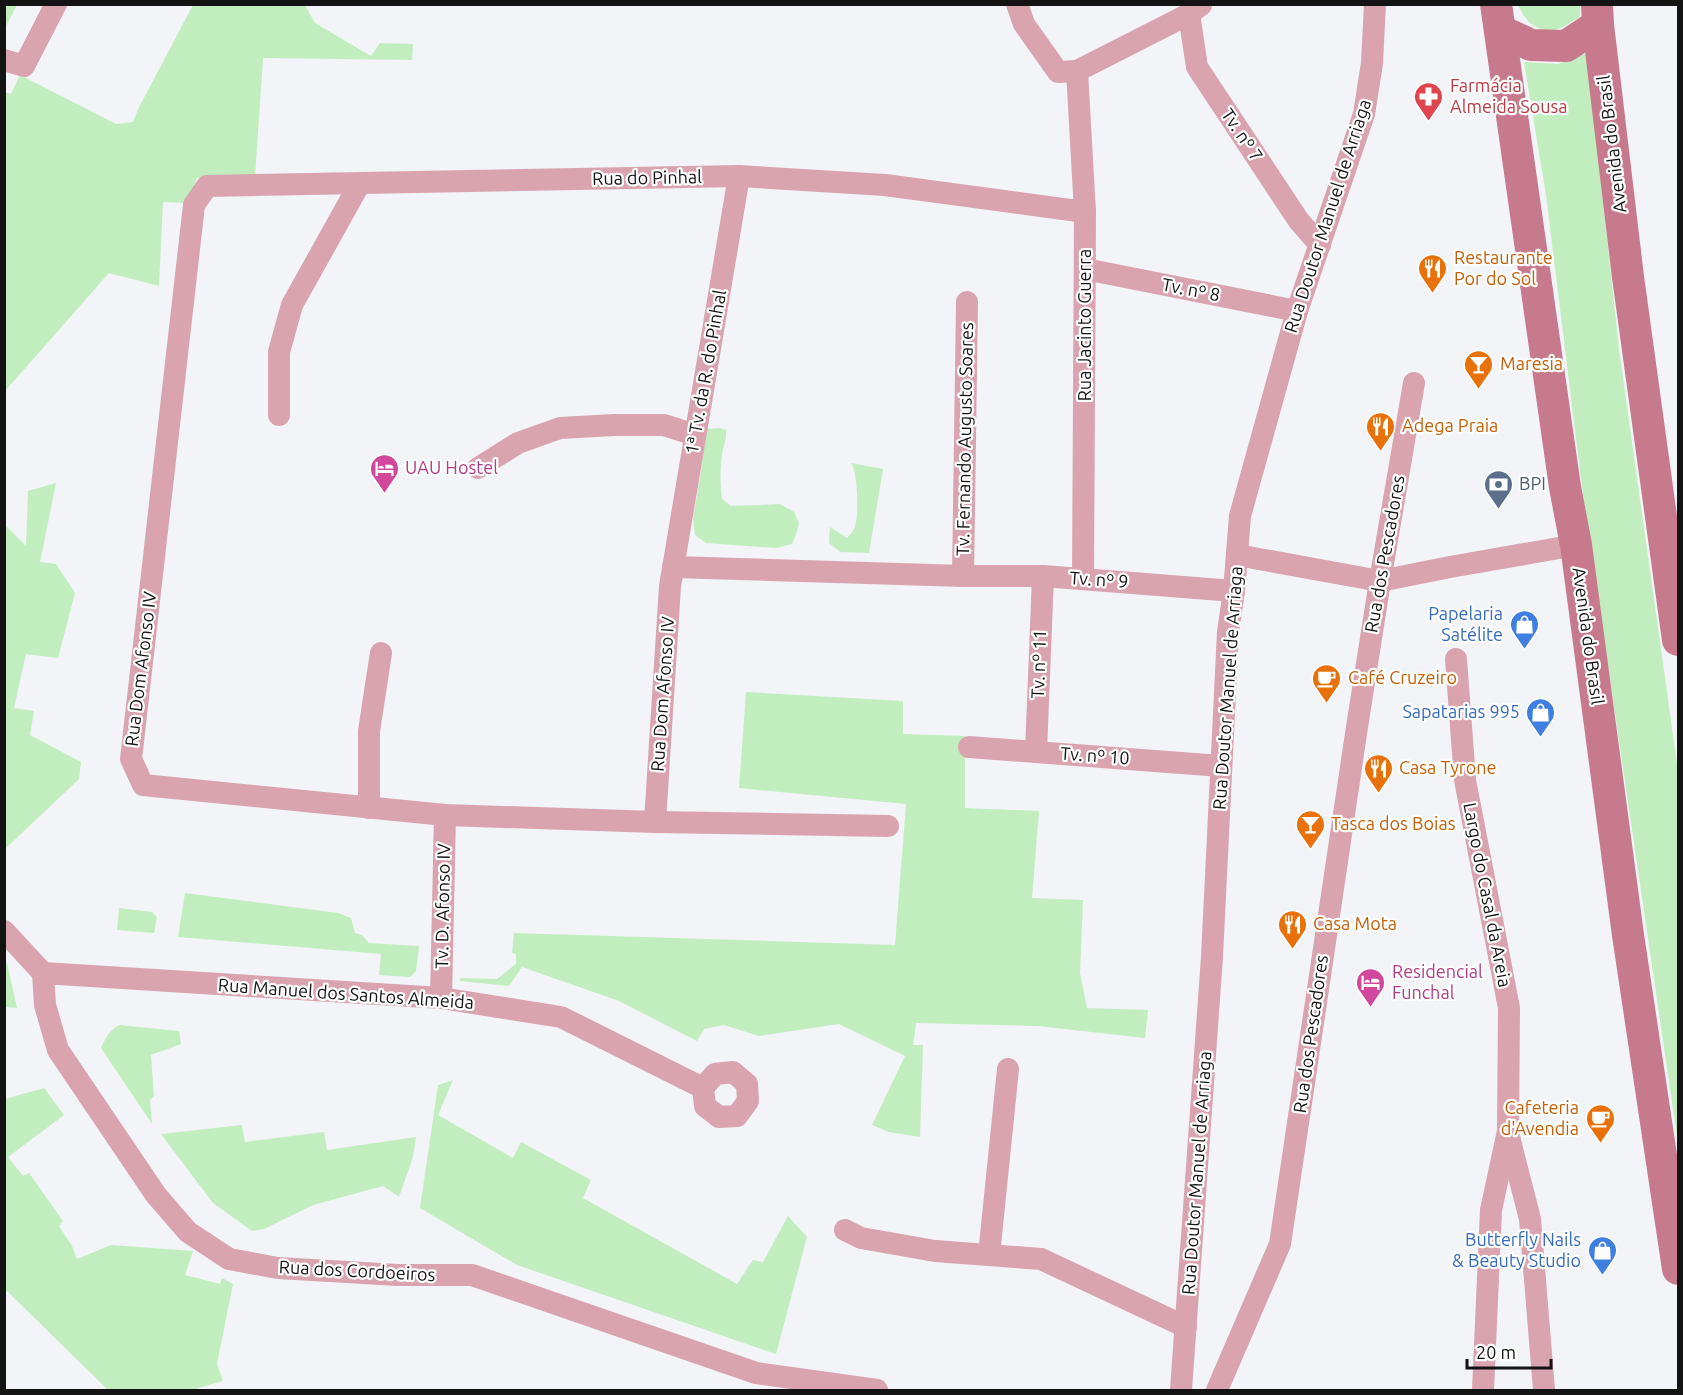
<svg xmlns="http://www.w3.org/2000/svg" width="1683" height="1395" viewBox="0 0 1683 1395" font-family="Ubuntu,sans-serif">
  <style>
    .green { fill: #c2edbf }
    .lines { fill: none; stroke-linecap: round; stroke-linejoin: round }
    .street { stroke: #d9a3af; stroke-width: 22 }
    .secondary { stroke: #c77a8e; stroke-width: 32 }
    .labels { text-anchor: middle; stroke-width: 4.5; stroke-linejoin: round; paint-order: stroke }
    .health-label { font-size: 18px; fill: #be3a42; stroke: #fff; text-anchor: start }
    .street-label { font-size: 18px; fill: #131314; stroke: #fff }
    .food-label { font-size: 18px; fill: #c56008; stroke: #fff; text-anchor: start }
    .hotel-label { font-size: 18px; fill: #b23c85; stroke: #fff; text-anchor: start }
    .service-label { font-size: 18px; fill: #4e5e75; stroke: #fff; text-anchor: start }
    .shop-label { font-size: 18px; fill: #366cbe; stroke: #fff; text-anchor: end }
  </style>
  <rect width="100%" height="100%" fill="#f2f4f8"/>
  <g class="green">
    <path d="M5 4 17 5 5 28 4 5Z"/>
    <path d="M193 5H305L315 23 371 56 380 43 413 44 412 60 263 58 255 177 197 178 187 203 163 202 159 286 109 273 5 391V92L11 94 20 75 116 124 133 122 138 109Z"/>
    <path d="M1518 5H1580V17C1572 21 1562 29 1554 30 1535 32 1525 20 1518 5Z"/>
    <path d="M1587 53 1619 349 1678 771V1143L1583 495 1546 195 1524 62 1558 64Z"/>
    <path d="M720 428 726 430C727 439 723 446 722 455 720 470 720 484 722 499L731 506 780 504 794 512 799 523 796 534 792 544 776 548 706 543 695 535 693 519 702 465 705 429Z"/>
    <path d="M851 463 883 469 869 553 841 552 829 543 830 527 847 538C850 535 854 530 855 526 859 515 858 472 851 463Z"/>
    <path d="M56 483 40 562 56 564 75 593 58 658 26 654 14 708 34 711 30 735 81 762 79 779 5 849V525L26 546 28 491Z"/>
    <path d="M746 692 903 701V734L965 736V808L1039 811 1032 898 1083 900 1080 973 1087 1008 1148 1010 1145 1038 1038 1026 916 1023 913 1045H923L920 1137 889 1132 872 1125 905 1056 839 1024 759 1036 724 1025 704 1029 697 1041 619 1001 522 967 509 986 460 981V978L497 979 516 964V954L512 953 514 933 895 945 906 804 739 788Z"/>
    <path d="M185 893 338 913 351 918 355 933 362 935 369 943 419 946 416 971 410 977 379 975 381 954 178 937Z"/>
    <path d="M119 908 152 912 157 917 154 933 117 930Z"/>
    <path d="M4 959 7 963 17 1008 5 1007Z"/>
    <path d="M119 1025 179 1031 181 1044 151 1055 154 1096 150 1100 152 1124 101 1048C105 1039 110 1030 119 1025Z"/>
    <path d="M453 1080 438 1115 513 1158 521 1142 591 1180 583 1198 737 1284 753 1260 763 1262 788 1216 807 1237 776 1354 517 1265 420 1208 438 1085Z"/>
    <path d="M44 1088 64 1115 8 1157 23 1176 29 1173 63 1221 59 1226 72 1246 77 1259 111 1245 193 1251 185 1275 220 1284 222 1278 233 1284 217 1364 223 1381 192 1390H108L7 1291 5 1293V1099Z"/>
    <path d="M242 1125 245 1142 324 1132 327 1150 416 1137 413 1157 399 1197 383 1186 313 1205 264 1229 252 1231 213 1203 161 1134Z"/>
  </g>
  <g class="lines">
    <g class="street">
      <path d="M1017 4 1024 24 1058 72 1077 71 1189 14 1201 5"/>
      <path d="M1189 14 1197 67 1299 221 1320 245"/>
      <path d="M4 60 24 66 56 4"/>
      <path d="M1077 71 1085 212 1083 579"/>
      <path d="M1085 269 1297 311"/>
      <path d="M279 415V352L292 305 360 183"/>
      <path d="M478 468 518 443 560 428 614 425H664L695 435"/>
      <path d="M1237 555 1380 581 1450 567 1576 545"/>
      <path d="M673 567 963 576H1043L1234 591"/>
      <path d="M963 576 967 302"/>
      <path d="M1456 659 1465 780 1509 1008 1508 1131 1491 1210 1483 1390"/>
      <path d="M969 747 1221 766"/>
      <path d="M1036 752 1043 576"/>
      <path d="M369 808V731L381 653"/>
      <path d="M655 822 670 586 739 176"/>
      <path d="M888 826 655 822 445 815 143 785 131 759 194 205 207 186 739 176 885 185 1085 212"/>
      <path d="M4 931 43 973 45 1005 58 1050 156 1195 188 1232 229 1259 278 1268 398 1275H472L756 1373 877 1390"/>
      <path d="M43 973 441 998 561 1017 703 1088"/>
      <path d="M441 998 445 815"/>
      <path d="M733 1072 747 1084 748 1101 737 1116 719 1117 705 1106 703 1088 715 1074Z"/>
      <path d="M1509 1137 1530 1219 1544 1390"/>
      <path d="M845 1230 861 1238 935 1251 1041 1259 1186 1327"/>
      <path d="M989 1255 1008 1069"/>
      <path d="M1181 1390 1212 957 1228 632 1234 591 1240 516 1297 311 1364 114 1372 63 1375 4"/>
      <path d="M1217 1390 1280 1244 1357 727 1380 581 1414 383"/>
    </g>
    <g class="secondary">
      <path d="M1496 4 1565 487 1576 545 1628 935 1678 1269"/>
      <path d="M1597 4 1598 25 1628 277 1678 640"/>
      <path d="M1501 31 1531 45 1566 46 1598 25"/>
    </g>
  </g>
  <defs>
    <symbol id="pharmacy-pin" viewBox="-11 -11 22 30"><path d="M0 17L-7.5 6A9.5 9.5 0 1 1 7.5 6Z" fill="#e0444e" stroke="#fff"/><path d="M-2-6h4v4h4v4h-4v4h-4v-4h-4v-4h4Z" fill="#fff"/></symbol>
    <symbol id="restaurant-pin" viewBox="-11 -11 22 30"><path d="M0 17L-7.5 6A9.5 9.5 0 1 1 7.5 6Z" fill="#e8710a" stroke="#fff"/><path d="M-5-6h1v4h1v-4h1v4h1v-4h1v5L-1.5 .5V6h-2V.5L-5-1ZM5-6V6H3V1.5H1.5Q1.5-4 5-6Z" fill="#fff"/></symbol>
    <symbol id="bar-pin" viewBox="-11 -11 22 30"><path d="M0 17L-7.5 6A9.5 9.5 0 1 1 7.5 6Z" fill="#e8710a" stroke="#fff"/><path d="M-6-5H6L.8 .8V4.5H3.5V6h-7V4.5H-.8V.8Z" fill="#fff"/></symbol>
    <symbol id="hotel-pin" viewBox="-11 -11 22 30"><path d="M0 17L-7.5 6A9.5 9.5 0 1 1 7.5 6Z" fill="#d1479c" stroke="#fff"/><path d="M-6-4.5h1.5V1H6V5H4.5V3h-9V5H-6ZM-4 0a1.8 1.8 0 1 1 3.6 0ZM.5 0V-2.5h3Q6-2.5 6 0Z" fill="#fff"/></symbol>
    <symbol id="bank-pin" viewBox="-11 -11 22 30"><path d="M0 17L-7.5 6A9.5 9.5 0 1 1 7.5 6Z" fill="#5c6f8a" stroke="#fff"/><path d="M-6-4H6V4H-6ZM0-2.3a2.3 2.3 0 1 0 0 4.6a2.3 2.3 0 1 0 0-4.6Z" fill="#fff"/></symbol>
    <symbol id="shop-pin" viewBox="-11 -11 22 30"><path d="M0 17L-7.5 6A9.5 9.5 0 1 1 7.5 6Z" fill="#3f7fe0" stroke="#fff"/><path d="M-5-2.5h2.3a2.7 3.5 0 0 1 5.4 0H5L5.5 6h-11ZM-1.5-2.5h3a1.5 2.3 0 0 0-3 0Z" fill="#fff"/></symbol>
    <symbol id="cafe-pin" viewBox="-11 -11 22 30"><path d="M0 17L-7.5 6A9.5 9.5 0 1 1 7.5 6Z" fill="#e8710a" stroke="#fff"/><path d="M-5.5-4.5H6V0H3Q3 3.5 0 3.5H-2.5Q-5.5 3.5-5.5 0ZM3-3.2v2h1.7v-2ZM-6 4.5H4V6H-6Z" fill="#fff"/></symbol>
  </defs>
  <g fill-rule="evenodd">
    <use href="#pharmacy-pin" x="1412" y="80" width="33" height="45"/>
    <use href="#restaurant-pin" x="1416" y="252" width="33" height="45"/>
    <use href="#bar-pin" x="1462" y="348" width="33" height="45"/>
    <use href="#restaurant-pin" x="1364" y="410" width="33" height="45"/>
    <use href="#hotel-pin" x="368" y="452" width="33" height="45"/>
    <use href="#bank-pin" x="1482" y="468" width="33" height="45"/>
    <use href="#shop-pin" x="1508" y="608" width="33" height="45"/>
    <use href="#cafe-pin" x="1310" y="662" width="33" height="45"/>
    <use href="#shop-pin" x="1524" y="696" width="33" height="45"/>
    <use href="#restaurant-pin" x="1362" y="752" width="33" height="45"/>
    <use href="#bar-pin" x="1294" y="808" width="33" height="45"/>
    <use href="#restaurant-pin" x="1276" y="908" width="33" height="45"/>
    <use href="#hotel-pin" x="1354" y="966" width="33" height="45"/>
    <use href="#cafe-pin" x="1584" y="1102" width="33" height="45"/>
    <use href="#shop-pin" x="1586" y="1234" width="33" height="45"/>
  </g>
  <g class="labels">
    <g class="health-label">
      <text x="1450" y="92">Farmácia<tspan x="1450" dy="21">Almeida Sousa</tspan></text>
    </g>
    <g class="street-label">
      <text transform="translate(1242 135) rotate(56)" y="6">Tv. nº 7</text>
      <text transform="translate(1612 144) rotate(-97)" y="6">Avenida do Brasil</text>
      <text transform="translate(647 178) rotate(-1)" y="6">Rua do Pinhal</text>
      <text transform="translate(1328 216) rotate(-72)" y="6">Rua Doutor Manuel de Arriaga</text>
      <text transform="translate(1191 290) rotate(11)" y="6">Tv. nº 8</text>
      <text transform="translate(1085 325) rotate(-90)" y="6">Rua Jacinto Guerra</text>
      <text transform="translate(706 372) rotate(-80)" y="6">1ª Tv. da R. do Pinhal</text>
      <text transform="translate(965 439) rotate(-89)" y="6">Tv. Fernando Augusto Soares</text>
      <text transform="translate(1385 554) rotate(-80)" y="6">Rua dos Pescadores</text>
      <text transform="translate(1099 580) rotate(4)" y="6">Tv. nº 9</text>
      <text transform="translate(1588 636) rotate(82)" y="6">Avenida do Brasil</text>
      <text transform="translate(1039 664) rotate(-88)" y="6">Tv. nº 11</text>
      <text transform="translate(141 669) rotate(-83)" y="6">Rua Dom Afonso IV</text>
      <text transform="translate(1228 688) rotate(-86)" y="6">Rua Doutor Manuel de Arriaga</text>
      <text transform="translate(663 694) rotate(-86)" y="6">Rua Dom Afonso IV</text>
      <text transform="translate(1095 756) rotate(4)" y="6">Tv. nº 10</text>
      <text transform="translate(1487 895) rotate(79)" y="6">Largo do Casal da Areia</text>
      <text transform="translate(443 906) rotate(-89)" y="6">Tv. D. Afonso IV</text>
      <text transform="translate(346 994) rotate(4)" y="6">Rua Manuel dos Santos Almeida</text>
      <text transform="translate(1311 1034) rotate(-82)" y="6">Rua dos Pescadores</text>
      <text transform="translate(1197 1173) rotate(-86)" y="6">Rua Doutor Manuel de Arriaga</text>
      <text transform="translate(357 1271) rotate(3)" y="6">Rua dos Cordoeiros</text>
    </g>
    <g class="food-label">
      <text x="1454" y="264">Restaurante<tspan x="1454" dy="21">Por do Sol</tspan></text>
      <text x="1500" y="370">Maresia</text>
      <text x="1402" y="432">Adega Praia</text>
      <text x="1348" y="684">Café Cruzeiro</text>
      <text x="1399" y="774">Casa Tyrone</text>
      <text x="1331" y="830">Tasca dos Boias</text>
      <text x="1313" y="930">Casa Mota</text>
      <text x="1579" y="1114" text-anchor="end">Cafeteria<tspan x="1579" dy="21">d'Avendia</tspan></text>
    </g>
    <g class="hotel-label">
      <text x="405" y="474">UAU Hostel</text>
      <text x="1392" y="978">Residencial<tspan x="1392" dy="21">Funchal</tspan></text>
    </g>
    <g class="service-label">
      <text x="1519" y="490">BPI</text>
    </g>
    <g class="shop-label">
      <text x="1503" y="620">Papelaria<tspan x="1503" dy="21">Satélite</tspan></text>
      <text x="1520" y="718">Sapatarias 995</text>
      <text x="1581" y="1246">Butterfly Nails<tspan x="1581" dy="21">&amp; Beauty Studio</tspan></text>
    </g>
  </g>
  <rect width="1683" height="1395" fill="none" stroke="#131314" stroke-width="12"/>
  <path d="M1467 1359v9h84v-9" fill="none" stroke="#131314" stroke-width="3"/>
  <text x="1476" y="1359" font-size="18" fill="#131314" stroke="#ffffff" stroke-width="4.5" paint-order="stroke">20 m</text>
</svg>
